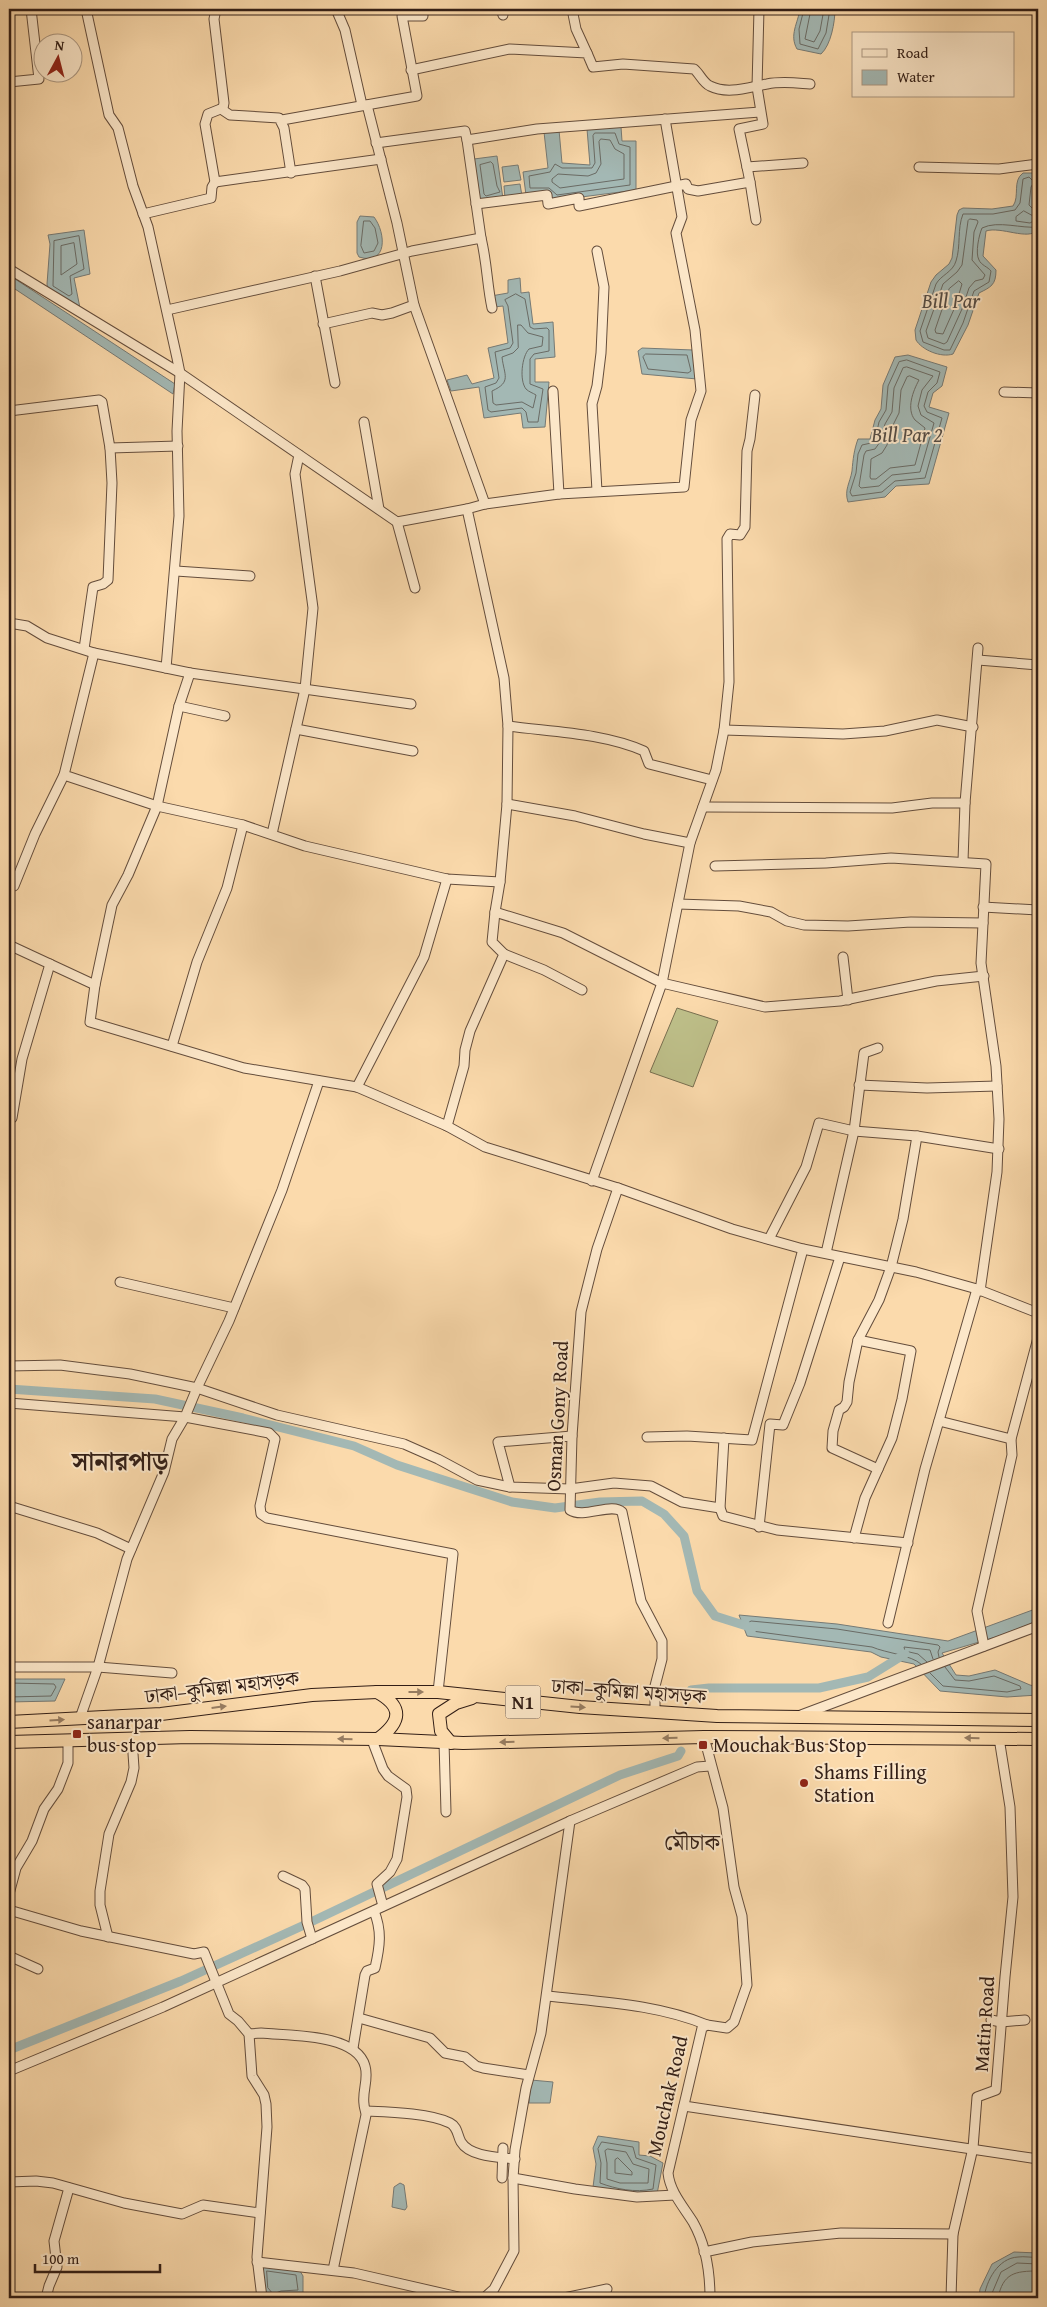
<svg xmlns="http://www.w3.org/2000/svg" width="1047" height="2307" viewBox="0 0 1047 2307" font-family="'Gentium Book Plus','Noto Serif Bengali',serif">
  <style>
    .green { fill: #bec08a; stroke: #786f50 }
    .water { fill: #a3b8b4; stroke: #767a75 }
    .lines { fill: none; stroke-linecap: round; stroke-linejoin: round }
    .shore { stroke: #6a6b65; stroke-width: 1 }
    .canal { stroke: #a3b8b4; stroke-width: 9 }
    .minor-casing { stroke: #644d3c; stroke-width: 11 }
    .highway-casing { stroke: #321e16; stroke-width: 14 }
    .minor { stroke: #fce7c9; stroke-width: 9 }
    .highway { stroke: #fbdaac; stroke-width: 12 }
    .oneway { fill: #967c61 }
    .poi-dot { fill: #8f2418; stroke: #fce7c9; stroke-width: 2 }
    .labels { text-anchor: middle; stroke-width: 4; stroke-linejoin: round; paint-order: stroke }
    .shield { fill: #fce7c9; stroke: #6f5a4c; stroke-width: 1 }
    .shield-label { font-size: 19px; font-weight: bold; fill: #321e16 }
    .street-label { font-size: 20px; fill: #321e16; stroke: #fce7c9 }
    .poi-label { font-size: 20px; fill: #321e16; stroke: #fce7c9; text-anchor: start }
    .water-label { font-size: 21px; font-style: italic; fill: #544c45; stroke: #fce7c9 }
    .quarter-label { font-size: 22px; fill: #321e16; stroke: #fce7c9 }
    .district-label { font-size: 25px; font-weight: bold; fill: #321e16; stroke: #fce7c9 }
  </style>
  <rect width="100%" height="100%" fill="#fbdaac"/>
  <filter id="stains"><feTurbulence type="fractalNoise" baseFrequency=".004" numOctaves="4"/><feColorMatrix values="0 0 0 0 .2 0 0 0 0 .09 0 0 0 0 .02 0 0 0 .5 -.17"/></filter>
  <radialGradient id="worn" r=".72"><stop offset=".6" stop-color="#630" stop-opacity="0"/><stop offset="1" stop-color="#630" stop-opacity=".3"/></radialGradient>
  <path class="green" d="M677 1008 718 1021 693 1087 650 1072Z"/>
  <g class="water">
    <path d="M800 9H835C835 22 831 45 821 54L797 49C789 35 798 23 800 9Z"/>
    <path d="M621 127 622 141H636V190L550 201 526 195 523 172 548 168 544 132 559 130 562 163 590 165 587 129Z"/>
    <path d="M497 156 503 199 480 202 474 159Z"/>
    <path d="M518 165 521 180 504 182 502 167Z"/>
    <path d="M1023 173H1033L1036 176 1034 202 1038 206V230C1028 241 1001 226 986 231L983 256 996 270C996 285 991 287 979 293L968 325 953 354C941 358 922 350 916 340L915 330 931 282 936 275 949 264 952 258 957 215 959 210 963 208 992 209 1013 206C1020 196 1012 181 1023 173Z"/>
    <path d="M520 184 522 196 505 198 504 186Z"/>
    <path d="M360 216 374 217C386 233 388 266 359 257L357 253V222Z"/>
    <path d="M84 230 90 274 74 278 80 308 48 291 47 284 50 244 48 235Z"/>
    <path d="M9 275 175 384 173 394 9 285Z"/>
    <path d="M520 278 521 293 529 292 533 324 553 322 555 357 535 359V382H549L545 427 523 428 521 413 484 418 479 387 451 391 447 380 467 375 472 384 494 378 488 348 508 343 503 306 494 307 491 296 508 293V280Z"/>
    <path d="M642 348 693 350 697 379 642 374 638 351Z"/>
    <path d="M908 355 947 367 942 386 933 393 929 407 949 413 929 484 896 486 885 497 848 502C844 490 850 483 852 471 853 459 854 450 858 439H870L875 420 881 409 883 385 895 357Z"/>
    <path d="M1038 1608V1621L996 1637 942 1653 956 1675 969 1676 995 1670 1030 1685 1038 1687V1695L1007 1697 940 1691 914 1664 881 1657 871 1652 747 1636 739 1615 837 1624 948 1641Z"/>
    <path d="M9 1679H65L55 1701 9 1702Z"/>
    <path d="M531 2080 553 2082 550 2103H529Z"/>
    <path d="M598 2136 639 2142V2155L650 2156 663 2163 657 2194H618L593 2187 596 2164 593 2148Z"/>
    <path d="M400 2183 404 2185 407 2207 405 2210 392 2207 394 2187Z"/>
    <path d="M1014 2252 1038 2253V2298H979L980 2289 992 2264Z"/>
    <path d="M263 2265 300 2271 303 2276V2293L298 2296 269 2297 265 2294 261 2273Z"/>
  </g>
  <g class="lines">
    <g class="shore">
      <path d="M804 9 799 29 800 44 818 49 826 33 830 9"/>
      <path d="M811 9 805 39 814 42 820 31 824 9"/>
      <path d="M595 133H615L619 144 630 147V185L557 195 549 188H530L529 176 550 172 555 164 562 168H592L595 163 593 136Z"/>
      <path d="M601 139 610 140 615 149 624 154V179L560 188 552 182V179L558 174 588 176 596 173 601 164 599 142Z"/>
      <path d="M491 162 493 164 497 186 500 192 486 196 484 194 480 165Z"/>
      <path d="M1038 210H1034L1029 205 1031 187 1034 182 1029 177 1023 179 1020 203 1015 210 993 214H963C957 229 961 246 956 261 953 272 941 275 936 284L920 331 923 342 944 350H950L963 323 974 291 989 282 991 271C988 267 981 265 979 260 975 253 979 235 982 228 998 220 1022 229 1038 227"/>
      <path d="M1024 211 1035 217V220L1030 223 1016 221V217Z"/>
      <path d="M970 219 977 220 978 222 974 232 972 260 985 275 983 279 975 281 969 288 962 309 947 342 944 344 928 338 926 331 943 284 957 272 962 265 968 221Z"/>
      <path d="M364 221H370L375 228 378 243 374 251 364 253 361 246Z"/>
      <path d="M79 236 84 269 70 276 72 294 69 296 53 286 54 241Z"/>
      <path d="M74 243 77 264 61 275V246Z"/>
      <path d="M959 281 962 284 955 307 943 334 936 333 935 330 949 289Z"/>
      <path d="M516 294 525 299 530 327 534 329 547 328 549 330V351L534 354 530 359V384L543 389 538 422H528L526 412 522 408 491 412 488 410 485 387 496 383 499 378 495 352 510 348 513 343 508 306 505 300Z"/>
      <path d="M518 325H521L528 333 543 337 542 346 529 349C522 356 519 380 526 389 529 392 533 393 536 395L533 408 522 402 496 405 493 403 492 391C512 382 504 375 502 357L513 353 518 348Z"/>
      <path d="M646 354 687 355 691 371 688 373 648 369 643 357Z"/>
      <path d="M907 360 940 372 937 383 928 392 924 406 927 412 942 418 925 478 895 481 882 492 852 496 850 492 856 473 858 454 862 445 871 443 875 440 879 422 886 410 888 386 899 362Z"/>
      <path d="M907 367 933 376 922 390 918 406 921 415 934 423 920 472 892 475 879 486 861 488 859 486 864 455 866 451 875 449 880 442 885 424 892 412 894 388 903 368Z"/>
      <path d="M910 376 919 380C913 391 906 409 915 420 918 423 922 425 925 428L915 465 890 468 876 479H871L870 477 871 459 882 453 887 445 892 427 899 413 901 390 907 377Z"/>
      <path d="M927 1662 918 1654 905 1651 904 1647 930 1650 933 1659"/>
      <path d="M921 1664C911 1655 886 1653 872 1647L752 1631 748 1623 751 1621 837 1629 938 1645 940 1647 938 1652 939 1657"/>
      <path d="M930 1673 943 1686 1007 1692 1021 1689 1020 1686 994 1676 969 1681 955 1680 945 1667"/>
      <path d="M9 1683 54 1684 56 1687 51 1696 9 1697"/>
      <path d="M602 2142 633 2147 636 2158 656 2165 653 2189C635 2193 616 2189 600 2183L601 2163 598 2149Z"/>
      <path d="M608 2149 626 2152 633 2164 649 2169 648 2183H620L607 2179V2163L605 2151Z"/>
      <path d="M618 2158 632 2172V2175L615 2173V2160Z"/>
      <path d="M267 2271 296 2275 298 2290 281 2291 273 2294 268 2288Z"/>
      <path d="M984 2298C986 2281 998 2258 1018 2257 1024 2256 1032 2258 1038 2257"/>
      <path d="M990 2298 1001 2272 1017 2263 1038 2264"/>
      <path d="M998 2298C1003 2273 1015 2271 1038 2271"/>
    </g>
    <g class="canal">
      <path d="M9 1389 155 1399 243 1418 354 1446 397 1465 512 1502 555 1508 600 1502 642 1501 664 1514 684 1536 697 1591 715 1616 753 1628"/>
      <path d="M688 1697 691 1690 709 1688H819L868 1677 905 1654"/>
      <path d="M9 2050 181 1981 313 1921 620 1775 678 1756 681 1751"/>
    </g>
    <defs>
      <g id="minor">
        <path d="M86 9 109 115 118 128 133 186 148 227 177 358 180 373 177 431 179 516 166 668 190 673 179 706 157 806 128 875 112 905 95 985 90 1022 244 1068 357 1087 447 1126 485 1147 618 1188 732 1229 803 1249 916 1272 977 1289 1038 1313"/>
        <path d="M216 9 214 19 224 103 223 108 208 114 205 124 215 182 381 159"/>
        <path d="M336 9 345 30 362 105"/>
        <path d="M501 9 503 15"/>
        <path d="M572 9 576 29 587 53"/>
        <path d="M759 9 757 87 763 124 739 129 747 167 803 163"/>
        <path d="M411 70 510 49 587 53 593 67 623 64 694 69C700 74 703 83 710 86 728 95 749 87 767 84 782 81 796 83 810 84"/>
        <path d="M9 82 39 79 31 9"/>
        <path d="M367 105 397 223 414 305 485 504"/>
        <path d="M221 109 230 115 279 118 284 128 291 173"/>
        <path d="M282 120 417 96 402 16H423L422 9"/>
        <path d="M467 140 481 238"/>
        <path d="M376 143 465 131 467 140 537 129 760 112"/>
        <path d="M919 167 999 169 1038 164"/>
        <path d="M750 182 756 220"/>
        <path d="M476 204 547 195 548 204 579 198V206L686 184 688 189 698 191 750 182 747 167"/>
        <path d="M143 214 211 198 212 187 215 182"/>
        <path d="M9 269 180 373 397 522 467 509"/>
        <path d="M315 276 335 383"/>
        <path d="M167 310 340 271 412 251 481 238C487 262 487 285 492 308"/>
        <path d="M323 324 372 313 382 315 392 313 414 305"/>
        <path d="M553 391 559 494 485 504 467 509 504 678 508 726 507 804 500 882 495 912 563 933 662 983 765 1007 840 1001 936 981 984 976"/>
        <path d="M1004 392 1038 393"/>
        <path d="M9 411 99 400 102 402 110 448 112 483 108 580 103 584 93 587 84 649"/>
        <path d="M364 422 379 509"/>
        <path d="M110 448 178 446"/>
        <path d="M597 491 592 404 597 386 601 353 604 287 597 251"/>
        <path d="M559 494 684 487 691 420 701 391 695 330 676 233 682 217 665 119"/>
        <path d="M397 522 415 588"/>
        <path d="M176 571 250 576"/>
        <path d="M9 623 27 626 47 638 94 653 166 668"/>
        <path d="M94 653 64 775 157 806 243 825 305 846 447 879 500 882"/>
        <path d="M978 660 1038 665"/>
        <path d="M190 673 411 704"/>
        <path d="M179 706 225 716"/>
        <path d="M508 726C552 732 603 733 644 751L649 764 712 780"/>
        <path d="M296 729 413 751"/>
        <path d="M724 730 843 734 885 731 937 720 973 727"/>
        <path d="M507 804 575 816 644 834 690 843"/>
        <path d="M703 807 892 808 932 803H965"/>
        <path d="M272 834 305 689 313 608 295 474 299 455"/>
        <path d="M963 861 965 803 978 648"/>
        <path d="M715 866 826 863 891 858 986 864 981 963 996 1066 999 1119 997 1172 980 1291"/>
        <path d="M14 886 35 834 64 775"/>
        <path d="M678 904 739 906 771 912 787 921 804 925 848 926 911 922 983 923"/>
        <path d="M983 907 1038 910"/>
        <path d="M9 945 95 985"/>
        <path d="M504 954 544 970 582 990"/>
        <path d="M843 957 848 1000"/>
        <path d="M172 1046 197 962 227 888 243 825"/>
        <path d="M859 1085 927 1088 997 1086"/>
        <path d="M357 1087 424 957 447 879"/>
        <path d="M12 1118 22 1059 50 964"/>
        <path d="M447 1126 464 1066 465 1050 470 1031 504 954 492 942 495 912"/>
        <path d="M592 1181 662 983 690 843 716 770 724 730 729 682 727 539 730 534 740 535 745 527 747 451 750 439 755 395"/>
        <path d="M618 1188 597 1249 581 1312 572 1436 570 1510C584 1519 612 1502 622 1512L641 1601 662 1641V1659L655 1686V1711"/>
        <path d="M769 1239 806 1167 819 1123 854 1131 917 1136 999 1149"/>
        <path d="M826 1253 854 1131 864 1053 878 1048"/>
        <path d="M120 1282 234 1308"/>
        <path d="M9 1366 60 1365 130 1374 197 1388 277 1415 404 1444 438 1459 477 1480 510 1487 570 1489 614 1483 651 1486 682 1502 720 1508"/>
        <path d="M9 1403 185 1417 269 1433 275 1439 260 1506 261 1514 267 1518 453 1554 438 1692"/>
        <path d="M939 1421 1011 1439"/>
        <path d="M647 1437 687 1436 752 1440 803 1249"/>
        <path d="M724 1438 720 1508 723 1516 777 1530 908 1543"/>
        <path d="M878 1469 832 1448 833 1431 839 1410 844 1407 847 1402 849 1382 858 1340 879 1300 891 1267 903 1219 917 1136"/>
        <path d="M510 1487 498 1442 572 1436"/>
        <path d="M9 1506 97 1533 131 1549"/>
        <path d="M759 1527 770 1424 783 1425 800 1383 840 1257"/>
        <path d="M854 1538 865 1498 892 1438 902 1399 911 1351 858 1340"/>
        <path d="M888 1623 925 1469 977 1289"/>
        <path d="M984 1646 977 1611 1012 1455 1011 1439 1038 1338"/>
        <path d="M9 1667H98L172 1673"/>
        <path d="M801 1715 1038 1626"/>
        <path d="M80 1718 98 1667 127 1559 164 1472 172 1439 185 1417 197 1388 229 1321 282 1190 319 1081"/>
        <path d="M704 1737 723 1808 734 1887 742 1916 747 1985 734 2022 727 2028 707 2025 702 2028 668 2173C670 2192 683 2206 693 2222 706 2245 710 2272 710 2298"/>
        <path d="M372 1740 383 1769 388 1776 406 1789 407 1797 397 1859 390 1872 377 1884 383 1906"/>
        <path d="M444 1742 446 1812"/>
        <path d="M283 1876 302 1885 305 1889 307 1922 312 1939"/>
        <path d="M9 1894 16 1868 32 1841 44 1809 58 1789 68 1763V1742"/>
        <path d="M9 1910 81 1931 194 1954 204 1952 229 2014 238 2021 249 2034 252 2076 264 2095 266 2104 267 2127 257 2257 262 2298"/>
        <path d="M108 1937 100 1905V1891L109 1834 131 1782 134 1768 132 1739"/>
        <path d="M9 1956 38 1969"/>
        <path d="M547 1996C600 2002 657 2004 707 2025"/>
        <path d="M359 2018 430 2038 445 2053 465 2057 476 2066 483 2068 529 2075"/>
        <path d="M991 2020 1001 2022 1025 2020"/>
        <path d="M249 2034 261 2033C289 2036 356 2033 365 2066 369 2079 362 2091 364 2104 364 2108 366 2111 366 2115L333 2270"/>
        <path d="M353 2048 365 1975 367 1971 375 1968C380 1946 382 1931 374 1911"/>
        <path d="M9 2071 163 2007 570 1821 697 1767 710 1766"/>
        <path d="M684 2106 1038 2159"/>
        <path d="M366 2111C388 2112 430 2113 450 2123 458 2127 457 2135 461 2142 470 2157 499 2157 515 2159"/>
        <path d="M502 2178 503 2148"/>
        <path d="M513 2178 575 2189 637 2197 675 2195"/>
        <path d="M9 2182 36 2181 53 2183 124 2203 182 2214 203 2205 260 2213"/>
        <path d="M704 2252 752 2242 841 2233 953 2234"/>
        <path d="M257 2262 354 2273 463 2298"/>
        <path d="M46 2298 49 2286 57 2267 54 2241 69 2188"/>
        <path d="M484 2298 494 2289 514 2251 513 2178 515 2150 526 2088 541 2033 570 1821"/>
        <path d="M564 2298 607 2289"/>
        <path d="M951 2298 953 2234 973 2148 977 2097 996 2090 1005 1977 1013 1897 1010 1807 999 1738"/>
      </g>
      <g id="highway">
        <path d="M377 1692C404 1707 401 1722 378 1739"/>
        <path d="M9 1722 161 1714 312 1695 377 1692H438L580 1707 717 1716 1038 1720"/>
        <path d="M9 1742 190 1737 378 1739 463 1743 704 1737 1038 1739"/>
        <path d="M451 1743 441 1731 439 1714 456 1703 472 1698"/>
      </g>
    </defs>
    <use href="#minor" class="minor-casing"/>
    <use href="#highway" class="highway-casing"/>
    <use href="#minor" class="minor"/>
    <use href="#highway" class="highway"/>
  </g>
  <defs><path id="oneway-solid" d="M-6-.8H1V-3.2L6.5 0L1 3.2V.8H-6Z" transform="scale(1.25)"/></defs>
  <g class="oneway">
    <use href="#oneway-solid" transform="translate(416 1692)"/>
    <use href="#oneway-solid" transform="translate(219 1707) rotate(-7)"/>
    <use href="#oneway-solid" transform="translate(578 1707) rotate(4)"/>
    <use href="#oneway-solid" transform="translate(57 1720) rotate(-3)"/>
    <use href="#oneway-solid" transform="translate(670 1738) rotate(179)"/>
    <use href="#oneway-solid" transform="translate(972 1738) rotate(-179)"/>
    <use href="#oneway-solid" transform="translate(345 1739) rotate(-179)"/>
    <use href="#oneway-solid" transform="translate(507 1742) rotate(178)"/>
  </g>
  <g class="poi-dot">
    <rect x="72" y="1729" width="10" height="10" rx="2.5"/>
    <rect x="698" y="1740" width="10" height="10" rx="2.5"/>
    <circle cx="804" cy="1783" r="5"/>
  </g>
  <g class="labels">
    <rect class="shield" x="505.5" y="1685.5" width="35" height="33" rx="4"/>
    <g class="shield-label">
      <text x="523" y="1709">N1</text>
    </g>
    <g class="street-label">
      <text transform="translate(557 1416) rotate(-87)" y="7">Osman Gony Road</text>
      <text transform="translate(222 1687) rotate(-7)" y="7">ঢাকা–কুমিল্লা মহাসড়ক</text>
      <text transform="translate(629 1691) rotate(4)" y="7">ঢাকা–কুমিল্লা মহাসড়ক</text>
      <text transform="translate(984 2024) rotate(-86)" y="7">Matin Road</text>
      <text transform="translate(667 2096) rotate(-77)" y="7">Mouchak Road</text>
    </g>
    <g class="poi-label">
      <text x="87" y="1729">sanarpar<tspan x="87" dy="23">bus stop</tspan></text>
      <text x="713" y="1752">Mouchak Bus Stop</text>
      <text x="814" y="1779">Shams Filling<tspan x="814" dy="23">Station</tspan></text>
    </g>
    <g class="water-label">
      <text x="951" y="308">Bill Par</text>
      <text x="907" y="442">Bill Par 2</text>
    </g>
    <g class="quarter-label">
      <text x="692" y="1850">মৌচাক</text>
    </g>
    <g class="district-label">
      <text x="120" y="1470">সানারপাড়</text>
    </g>
  </g>
  <rect width="1047" height="2307" fill="none" stroke="#fbdaac" stroke-width="30"/>
  <rect x="10" y="10" width="1027" height="2287" fill="none" stroke="#321e16" stroke-width="2.5"/>
  <rect x="15" y="15" width="1017" height="2277" fill="none" stroke="#321e16"/>
  <rect x="852" y="32" width="162" height="65" fill="#fce7c9" stroke="#ab9781"/>
  <rect x="862" y="49" width="25" height="8" fill="#fce7c9" stroke="#ab9781"/>
  <text x="897" y="58" font-size="15" fill="#321e16">Road</text>
  <rect x="862" y="70" width="25" height="15" fill="#a3b8b4" stroke="#ab9781"/>
  <text x="897" y="82" font-size="15" fill="#321e16">Water</text>
  <g transform="translate(58 58) rotate(7)"><circle r="24" fill="#fce7c9" stroke="#ab9781"/>
  <path d="M0-4L9 19L0 12L-9 19Z" fill="#8f2418"/>
  <text y="-8" font-size="14" font-weight="bold" text-anchor="middle" fill="#321e16">N</text>
  </g>
  <path d="M35 2264v8h125v-8" fill="none" stroke="#321e16" stroke-width="2.5"/>
  <text x="42" y="2264" font-size="15" fill="#321e16" stroke="#fce7c9" stroke-width="4" paint-order="stroke">100 m</text>
  <rect width="100%" height="100%" filter="url(#stains)"/>
  <rect width="100%" height="100%" fill="url(#worn)"/>
</svg>
